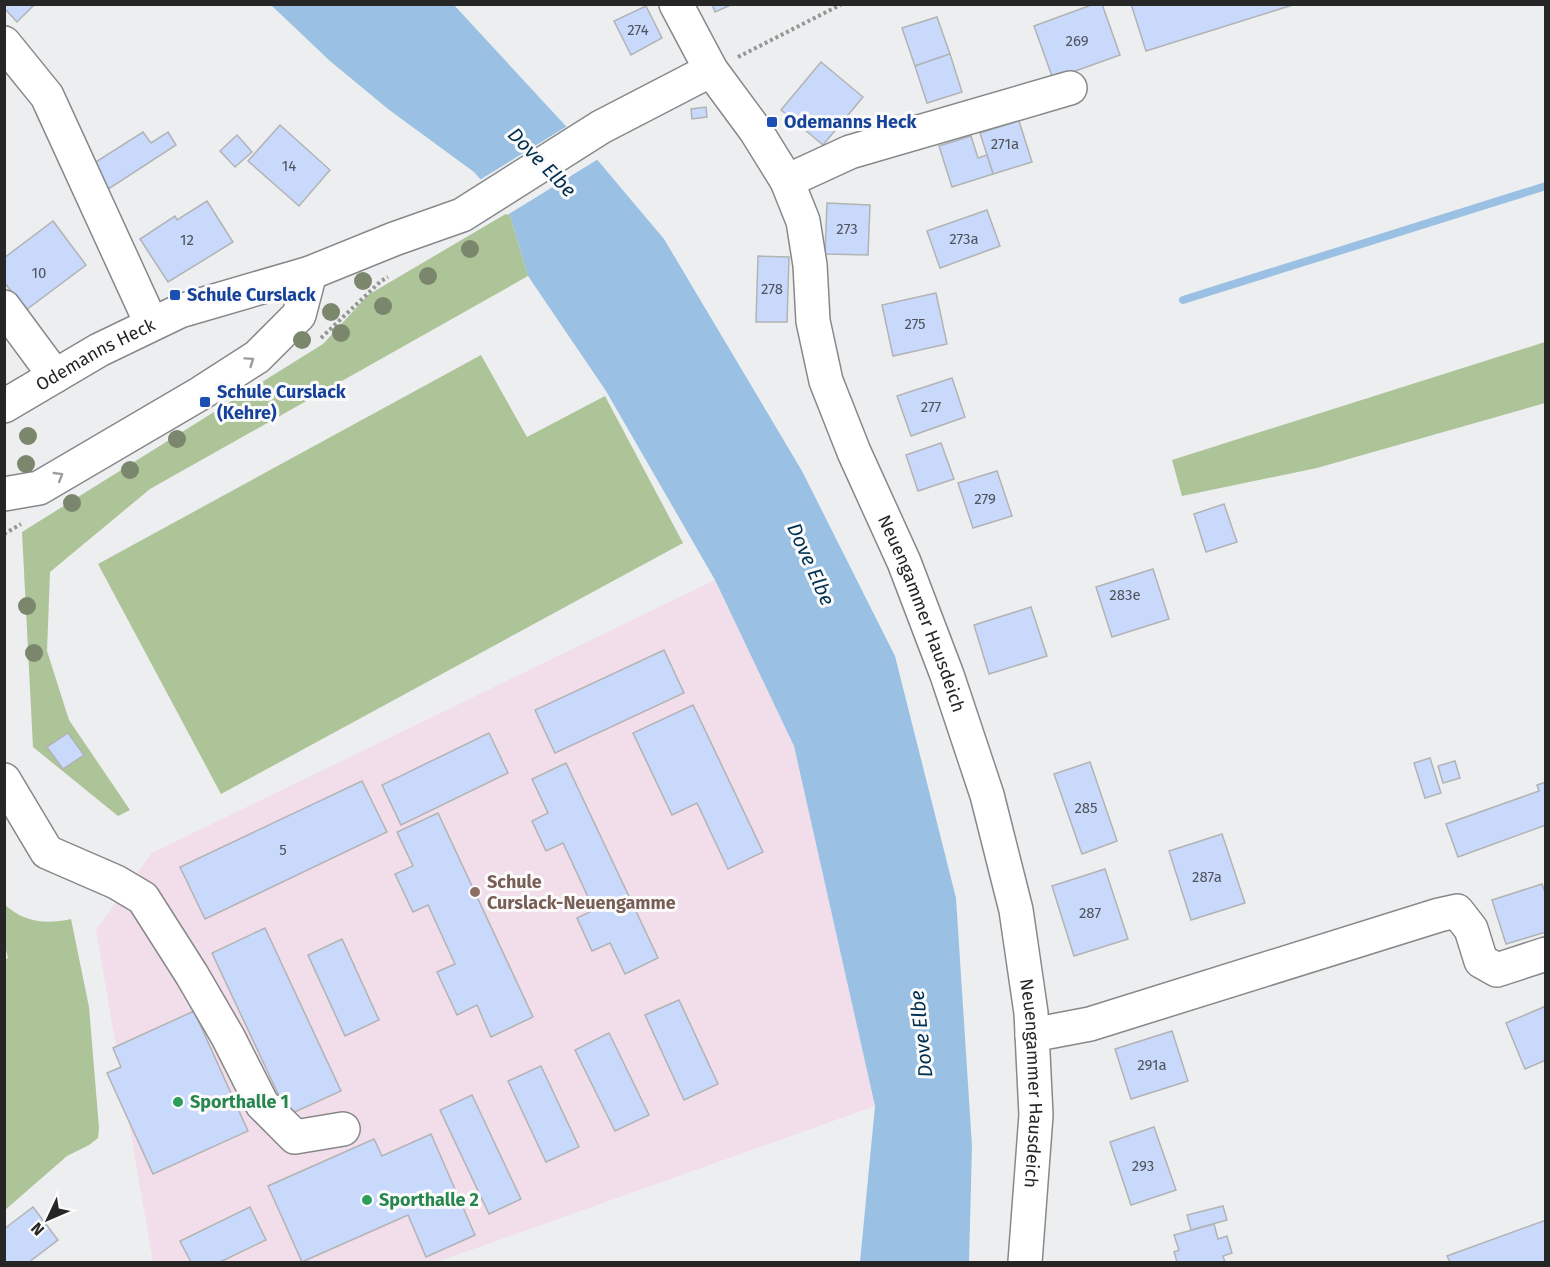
<svg xmlns="http://www.w3.org/2000/svg" width="1550" height="1267" viewBox="0 0 1550 1267" font-family="'Fira Sans',sans-serif">
  <style>
    .education { fill: #f2ddeb }
    .green { fill: #adc398 }
    .water { fill: #9ac1e3 }
    .pier { fill: #edeeef }
    .lines { fill: none; stroke-linecap: round; stroke-linejoin: round }
    .stream { stroke: #9ac1e3; stroke-width: 8 }
    .building { fill: #c9d9fc; stroke: #b2b3b4; stroke-width: 1.5 }
    .minor-casing { stroke: #878889; stroke-width: 36 }
    .path { stroke: #949595; stroke-width: 4; stroke-dasharray: 3 3; stroke-linecap: butt }
    .minor { stroke: #fff; stroke-width: 33 }
    .tree { fill: #7b876d }
    .oneway { stroke: #9d9d9d }
    .transit-dot { fill: #1a4fb4; stroke: #fbfbfc; stroke-width: 2 }
    .education-dot { fill: #8d6e63; stroke: #fbfbfc; stroke-width: 2 }
    .leisure-dot { fill: #2e9e5b; stroke: #fbfbfc; stroke-width: 2 }
    .labels { text-anchor: middle; stroke-width: 6; stroke-linejoin: round; paint-order: stroke }
    .number-label { font-size: 15px; fill: #4f535c }
    .transit-label { font-size: 18px; font-weight: bold; fill: #164399; stroke: #fbfbfc; text-anchor: start }
    .street-label { font-size: 18px; fill: #262626; stroke: #fbfbfc }
    .education-label { font-size: 18px; font-weight: bold; fill: #785e54; stroke: #fbfbfc; text-anchor: start }
    .leisure-label { font-size: 18px; font-weight: bold; fill: #27864d; stroke: #fbfbfc; text-anchor: start }
    .water-label { font-size: 20px; font-style: italic; fill: #002f4f; stroke: #fbfbfc }
  </style>
  <rect width="100%" height="100%" fill="#edeeef"/>
  <path class="education" d="M715 580 794 746 875 1106 437 1262H153L96 930 152 853Z"/>
  <g class="green">
    <path d="M509 212 528 276 150 489 50 572 47 651 69 720 130 810 118 816 33 747 22 532 323 344 368 295Z"/>
    <path d="M1545 342V403L1317 468 1182 496 1172 460Z"/>
    <path d="M481 355 527 437 605 396 683 543 221 794 98 564Z"/>
    <path d="M4 904C23 922 46 925 71 919L89 1007 99 1128 98 1138 89 1145 67 1156 5 1210 4 960 8 958 5 946Z"/>
  </g>
  <path class="water" d="M271 5H454L600 163 664 239 802 471 895 656 956 898 972 1146 969 1262H860L875 1106 794 746 715 580 606 391 528 276 509 212 474 172 388 109 330 61Z"/>
  <path class="pier" d="M569 125 600 158 507 215 478 181Z"/>
  <g class="lines">
    <path class="stream" d="M1183 300 1546 186"/>
  </g>
  <g class="building">
    <path d="M4 4H35L17 22 4 8Z"/>
    <path d="M712 4H733L715 12Z"/>
    <path d="M1094 4H1102L1120 55 1053 79 1034 26Z"/>
    <path d="M1131 4H1296L1146 51Z"/>
    <path d="M646 6 662 38 631 55 614 21Z"/>
    <path d="M937 17 950 54 915 66 902 28Z"/>
    <path d="M950 54 962 92 927 103 915 66Z"/>
    <path d="M821 62 863 97 823 145 781 110Z"/>
    <path d="M706 107 707 117 692 119 691 109Z"/>
    <path d="M1019 121 1032 162 993 174 980 133Z"/>
    <path d="M280 125 330 170 299 206 248 161Z"/>
    <path d="M143 132 151 143 168 132 176 145 107 190 91 165Z"/>
    <path d="M237 135 252 152 235 167 220 151Z"/>
    <path d="M971 136 978 158 987 155 993 174 952 187 939 146Z"/>
    <path d="M207 201 233 242 168 282 140 239 175 216 177 220Z"/>
    <path d="M827 203 870 205 868 255 825 254Z"/>
    <path d="M987 210 1000 246 940 268 927 231Z"/>
    <path d="M53 221 86 265 26 310 4 282V258Z"/>
    <path d="M758 256 789 257 787 322H756Z"/>
    <path d="M936 293 947 344 893 356 882 305Z"/>
    <path d="M952 378 965 417 911 436 897 396Z"/>
    <path d="M941 443 954 479 918 491 906 455Z"/>
    <path d="M997 471 1012 516 973 528 958 483Z"/>
    <path d="M1224 504 1237 542 1206 552 1194 514Z"/>
    <path d="M1153 569 1169 619 1112 637 1096 587Z"/>
    <path d="M1031 607 1047 656 989 674 974 625Z"/>
    <path d="M664 650 684 693 555 753 535 710Z"/>
    <path d="M693 705 763 852 728 869 697 803 672 815 633 733Z"/>
    <path d="M68 733 84 755 63 769 47 747Z"/>
    <path d="M489 733 508 773 401 825 382 785Z"/>
    <path d="M1430 758 1441 793 1425 798 1414 763Z"/>
    <path d="M1455 761 1460 778 1443 783 1438 766Z"/>
    <path d="M1090 762 1117 841 1082 854 1054 774Z"/>
    <path d="M566 763 658 958 625 974 610 943 592 951 577 918 594 910 563 843 546 851 532 821 548 813 532 779Z"/>
    <path d="M362 781 387 832 205 919 180 867Z"/>
    <path d="M1546 782V825L1458 857 1446 824 1539 791 1537 785Z"/>
    <path d="M438 813 533 1017 491 1037 477 1005 457 1015 437 972 455 964 428 905 413 912 395 874 413 866 397 832Z"/>
    <path d="M1222 834 1245 903 1191 920 1169 851Z"/>
    <path d="M1105 869 1128 939 1074 956 1052 886Z"/>
    <path d="M1542 884 1546 895V932L1506 944 1492 900Z"/>
    <path d="M265 928 341 1091 288 1115 212 953Z"/>
    <path d="M342 939 379 1020 345 1036 308 955Z"/>
    <path d="M679 1000 718 1084 684 1100 645 1015Z"/>
    <path d="M1546 1006V1060L1525 1069 1506 1023Z"/>
    <path d="M194 1011 248 1131 153 1174 107 1073 121 1067 113 1048Z"/>
    <path d="M1172 1031 1188 1081 1131 1099 1115 1049Z"/>
    <path d="M609 1033 649 1115 615 1131 575 1050Z"/>
    <path d="M541 1066 579 1147 546 1162 508 1081Z"/>
    <path d="M472 1095 521 1199 489 1214 440 1110Z"/>
    <path d="M1154 1127 1176 1190 1131 1205 1110 1142Z"/>
    <path d="M431 1134 475 1235 426 1257 408 1215 302 1262 268 1186 374 1139 382 1156Z"/>
    <path d="M1223 1206 1227 1220 1191 1230 1187 1215Z"/>
    <path d="M33 1207 58 1240 29 1262H4V1229Z"/>
    <path d="M250 1207 266 1240 220 1262H191L180 1241Z"/>
    <path d="M1546 1220V1262H1450L1447 1256Z"/>
    <path d="M1214 1224 1218 1239 1227 1236 1232 1253 1223 1256 1225 1262H1177L1174 1252 1179 1250 1174 1235Z"/>
  </g>
  <g class="lines">
    <defs>
      <g id="minor">
        <path id="s1" d="M676 4 711 70 756 131 787 181 803 221 810 265 813 321 826 381 854 452 904 562 947 675 987 795 1016 910 1031 1013 1036 1115 1025 1262"/>
        <path d="M4 43 47 96 151 323"/>
        <path d="M787 181 850 152 1070 88"/>
        <path d="M4 307 55 376"/>
        <path id="s2" d="M4 406 99 350 180 311 310 273 394 239 462 215 601 127 711 70"/>
        <path d="M4 494 39 488 201 393 257 357 299 315 310 273"/>
        <path d="M4 780 47 852 116 882 143 898 192 975 228 1037 262 1104 295 1137 343 1129"/>
        <path d="M1032 1035 1090 1024 1439 915 1457 911 1471 929 1481 961 1497 970 1546 954"/>
      </g>
    </defs>
    <use href="#minor" class="minor-casing"/>
    <g class="path">
      <path d="M738 57 842 4"/>
      <path d="M321 338 381 281 388 277"/>
      <path d="M4 534 21 524"/>
    </g>
    <use href="#minor" class="minor"/>
  </g>
  <g class="tree">
    <circle cx="470" cy="249" r="9"/>
    <circle cx="428" cy="276" r="9"/>
    <circle cx="363" cy="281" r="9"/>
    <circle cx="383" cy="306" r="9"/>
    <circle cx="331" cy="312" r="9"/>
    <circle cx="341" cy="333" r="9"/>
    <circle cx="302" cy="340" r="9"/>
    <circle cx="28" cy="436" r="9"/>
    <circle cx="177" cy="439" r="9"/>
    <circle cx="26" cy="464" r="9"/>
    <circle cx="130" cy="470" r="9"/>
    <circle cx="72" cy="503" r="9"/>
    <circle cx="27" cy="606" r="9"/>
    <circle cx="34" cy="653" r="9"/>
  </g>
  <defs><path id="oneway-chevron" d="M-2-3.5L2.5 0L-2 3.5" fill="none" stroke-width="1.6" stroke-linecap="round" stroke-linejoin="round" transform="scale(1.5)"/></defs>
  <g class="oneway">
    <use href="#oneway-chevron" transform="translate(250 361) rotate(-34)"/>
    <use href="#oneway-chevron" transform="translate(59 476) rotate(-31)"/>
  </g>
  <g class="transit-dot">
    <rect x="766" y="116" width="12" height="12" rx="3"/>
    <rect x="169" y="289" width="12" height="12" rx="3"/>
    <rect x="199" y="396" width="12" height="12" rx="3"/>
  </g>
  <circle class="education-dot" cx="475" cy="892" r="6"/>
  <g class="leisure-dot">
    <circle cx="178" cy="1102" r="6"/>
    <circle cx="367" cy="1200" r="6"/>
  </g>
  <g class="labels">
    <g class="number-label">
      <text x="638" y="35">274</text>
      <text x="1077" y="46">269</text>
      <text x="1005" y="149">271a</text>
      <text x="289" y="171">14</text>
      <text x="847" y="234">273</text>
      <text x="964" y="244">273a</text>
      <text x="187" y="245">12</text>
      <text x="39" y="278">10</text>
      <text x="772" y="294">278</text>
      <text x="915" y="329">275</text>
      <text x="931" y="412">277</text>
      <text x="985" y="504">279</text>
      <text x="1125" y="600">283e</text>
      <text x="1086" y="813">285</text>
      <text x="283" y="855">5</text>
      <text x="1207" y="882">287a</text>
      <text x="1090" y="918">287</text>
      <text x="1152" y="1070">291a</text>
      <text x="1143" y="1171">293</text>
    </g>
    <g class="transit-label">
      <text x="784" y="128">Odemanns Heck</text>
      <text x="187" y="301">Schule Curslack</text>
      <text x="217" y="398">Schule Curslack<tspan x="217" dy="21">(Kehre)</tspan></text>
    </g>
    <g class="street-label">
      <text dy="6" stroke="none"><textPath href="#s2" startOffset="105">Odemanns Heck</textPath></text>
      <text dy="6" stroke="none"><textPath href="#s1" startOffset="666">Neuengammer Hausdeich</textPath></text>
      <text dy="6" stroke="none"><textPath href="#s1" startOffset="1152">Neuengammer Hausdeich</textPath></text>
    </g>
    <g class="education-label">
      <text x="487" y="888">Schule<tspan x="487" dy="21">Curslack-Neuengamme</tspan></text>
    </g>
    <g class="leisure-label">
      <text x="190" y="1108">Sporthalle 1</text>
      <text x="379" y="1206">Sporthalle 2</text>
    </g>
    <g class="water-label">
      <text transform="translate(542 162) rotate(46)" y="7">Dove Elbe</text>
      <text transform="translate(811 564) rotate(66)" y="7">Dove Elbe</text>
      <text transform="translate(921 1034) rotate(-96)" y="7">Dove Elbe</text>
    </g>
  </g>
  <rect width="1550" height="1267" fill="none" stroke="#262626" stroke-width="12"/>
  <g transform="translate(48 1219) rotate(226)" stroke="#fbfbfc" stroke-width="4.5" paint-order="stroke">
  <path d="M0-4.5L10 22L0 15L-10 22Z" fill="#262626"/>
  <text y="-9" font-size="16" font-weight="bold" text-anchor="middle" fill="#262626">N</text>
  </g>
</svg>
